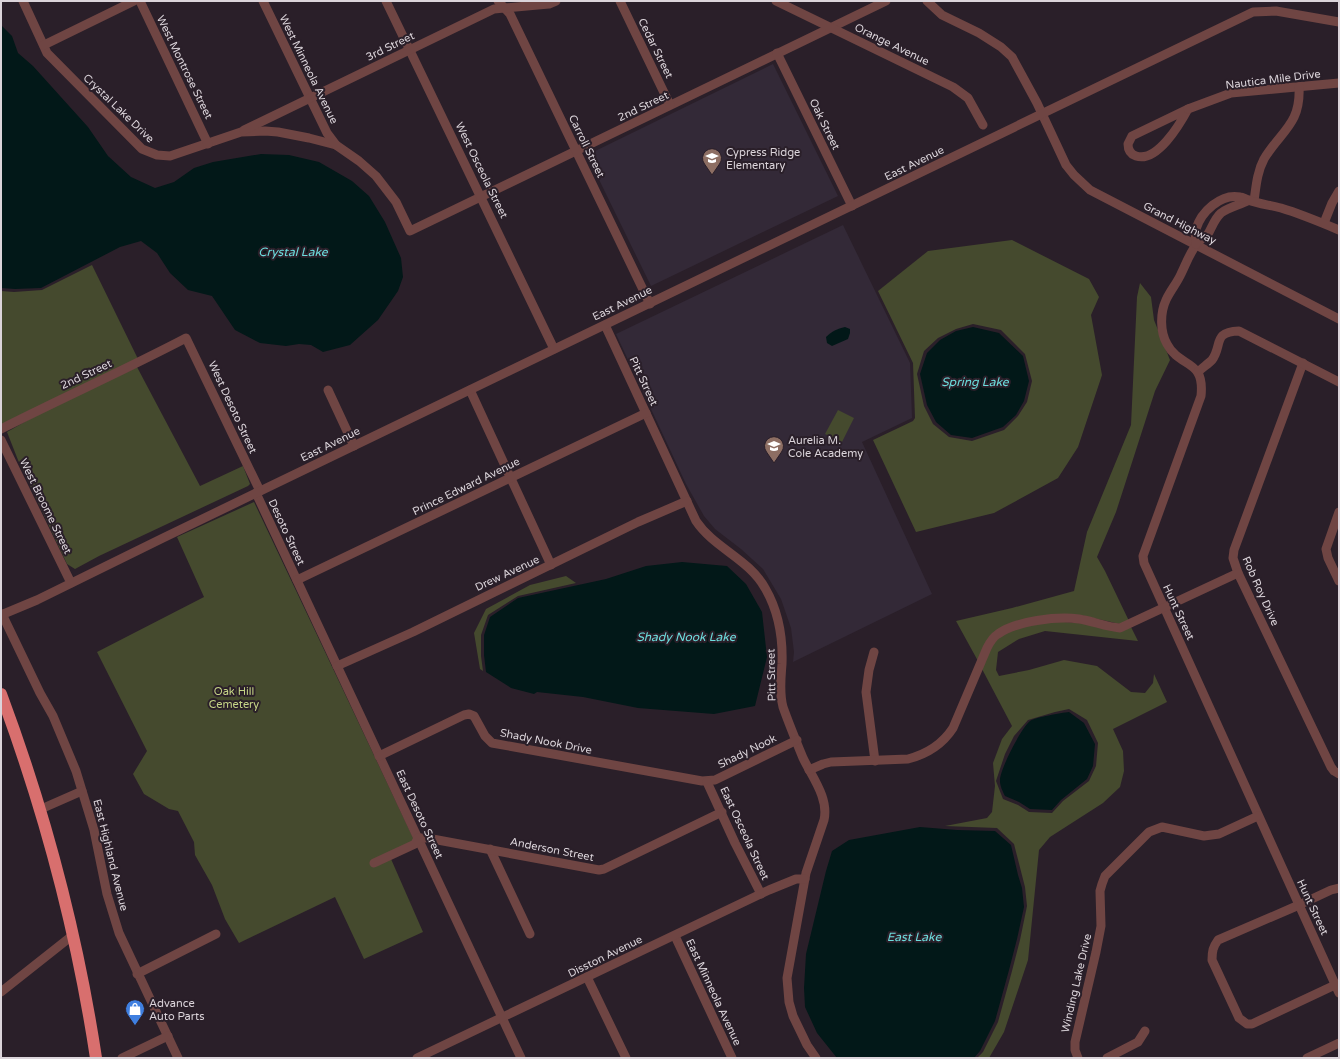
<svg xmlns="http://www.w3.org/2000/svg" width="1340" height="1059" viewBox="0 0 1340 1059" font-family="'Varela Round',sans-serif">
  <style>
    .education { fill: #332937 }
    .green { fill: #454a2e; fill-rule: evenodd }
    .water { fill: #021818 }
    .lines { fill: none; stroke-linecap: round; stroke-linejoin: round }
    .minor { stroke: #6f4543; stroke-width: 9 }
    .highway { stroke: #d86f6e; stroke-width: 12 }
    .labels { text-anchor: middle; stroke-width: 4; stroke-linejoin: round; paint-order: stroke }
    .street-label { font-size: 11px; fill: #dbd4da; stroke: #2a1f29 }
    .poi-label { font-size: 11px; fill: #dbd4da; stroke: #2a1f29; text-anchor: start }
    .park-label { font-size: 11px; fill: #c5d486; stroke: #2a1f29 }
    .water-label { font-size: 12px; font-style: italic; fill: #6dddde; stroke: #2a1f29 }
  </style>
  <rect width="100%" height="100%" fill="#2a1f29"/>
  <g class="education">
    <path d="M773 64 838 196 651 286 587 155Z"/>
    <path d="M843 225 910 363 912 418 862 442 932 594 793 662 794 652 791 628 781 599 763 569 741 549 715 529 704 516 686 484 616 334Z"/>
  </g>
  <g class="green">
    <path d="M1012 240 1089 279 1099 297 1091 315 1102 375 1078 447 1058 478 994 513 916 532 873 440 913 421 915 418 913 363 878 291 928 251ZM973 324 1001 330 1025 354 1032 381 1027 402 1018 416 1004 430 972 441 949 437 933 424 924 406 917 374 924 351 938 338 956 329Z"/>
    <path d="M92 265 138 359 1 425V291L14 292 42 290Z"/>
    <path d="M1140 283 1151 297 1154 320 1170 360 1155 391 1116 512 1097 557 1105 571 1129 621 1120 624 1080 615 1000 628 978 661 956 621 1012 608 1074 591 1087 532 1131 425 1137 297Z"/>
    <path d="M137 367 200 486 243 466 250 484 248 486 99 556 75 569 67 564 18 460 7 432 51 407Z"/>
    <path d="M838 410 854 418 842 442 825 434Z"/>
    <path d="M254 502 417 846 391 859 423 932 364 959 335 897 239 943 225 919 212 885 195 855 194 842 178 811 169 809 144 794 133 774 147 751 97 652 204 597 177 537Z"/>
    <path d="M566 576 576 583 518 596 488 615 481 635V656L483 671 480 669 474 633 486 609 530 585Z"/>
    <path d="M1051 621 1131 627 1138 641 1045 631 1019 639 998 652 996 670 999 676 1029 670 1064 660 1097 666 1131 692 1145 693 1153 683 1154 674 1167 702 1113 729 1123 751 1124 771 1120 787 1103 803 1050 837 1039 850 1028 960 1004 1032 989 1058H977L983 1052 998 1022 1012 971 1020 940 1027 906 1025 887 1014 844 997 828 945 826 987 818 992 812 995 786 993 763 1002 739 1012 726 982 669C986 659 990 643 1000 637 1014 627 1034 625 1051 621ZM1069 709 1087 720 1098 743 1096 766 1089 781 1063 801 1052 813 1029 812 1018 805 1003 799 996 781 1005 754 1014 736 1028 720 1055 712Z"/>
  </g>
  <g class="water">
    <path d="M1 25 12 36 18 53 33 66 88 127 108 156 131 177 155 188 174 182 194 168 213 162 261 154 289 155 319 162 352 181 369 196 385 222 401 258 403 277 398 291 378 320 350 345 323 352 311 345 299 344 286 346 260 343 235 330 212 296 188 290 170 273 157 253 141 241 120 247 41 288 15 289 1 288Z"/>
    <path d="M845 327 850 329V333L848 339 832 346 827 343 826 337C832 331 837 329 845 327Z"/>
    <path d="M973 327 999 333 1023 356 1029 381 1024 401 1016 415 1003 427 972 438 951 435 936 422 927 405 920 374 927 353 940 340 956 331Z"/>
    <path d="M682 562 727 566 746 584 762 612 767 657 755 706 714 714 638 708 583 697 537 692 534 694 511 688 486 672 484 655V635L490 617 518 598 606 579 646 566Z"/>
    <path d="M1069 712 1084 723 1095 744 1093 766 1087 779 1061 800 1052 810 1030 809 1019 802 1005 796C1003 792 1000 786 1000 781 999 771 1021 728 1030 721 1036 717 1061 713 1069 712Z"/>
    <path d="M920 827 957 830 995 831 1011 845 1018 875 1022 888 1024 907 1017 939 1009 970 995 1021 980 1051 974 1058H837L817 1033 805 1007 804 988 806 954 826 871 832 851 849 840Z"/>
  </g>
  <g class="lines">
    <g class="minor">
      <path d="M23 1 47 53 142 149 157 155 170 156 241 132 265 131 278 132 309 138 336 145 359 161 376 176 396 202 410 231 886 1"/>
      <path d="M140 1 208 144"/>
      <path d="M263 1 327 133 336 145"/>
      <path d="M386 1 554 349"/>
      <path d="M498 1 510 14 650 304"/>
      <path d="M620 1 670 105"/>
      <path d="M776 1 953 87 968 98 983 125"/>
      <path d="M927 1 942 15 979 33 1001 47 1012 57 1037 103 1066 165 1074 175 1090 190 1339 319"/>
      <path d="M44 45 134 1"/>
      <path d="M777 53 852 206"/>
      <path d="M1188 109C1180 124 1157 163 1136 156 1130 154 1128 149 1128 144L1132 136Z"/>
      <path d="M1188 109 1231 93 1339 83"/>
      <path d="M244 130 494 9 549 4 556 1"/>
      <path d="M1249 200C1240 205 1229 207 1221 213 1215 218 1212 227 1208 234 1204 237 1200 240 1197 244 1190 252 1186 264 1181 274 1177 283 1170 291 1166 300 1160 313 1160 332 1167 344 1180 369 1205 358 1201 396L1143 556 1144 563 1339 993"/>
      <path d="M1254 201C1256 187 1257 172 1264 159 1281 131 1301 124 1299 87"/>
      <path d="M1324 223 1332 203 1339 191"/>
      <path d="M1196 244C1196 240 1194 234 1196 229 1201 212 1221 193 1240 197 1243 197 1245 199 1248 200 1259 204 1270 205 1281 208 1301 214 1320 222 1339 230"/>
      <path d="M605 325 696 521C714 548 749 559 765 588 779 612 783 637 782 664 781 678 779 693 783 707 789 724 796 741 803 758 812 777 829 798 824 820L806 873 787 978 789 1002 793 1016 807 1045 816 1058"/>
      <path d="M1303 363 1234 550 1233 558 1238 573 1331 767 1334 771 1339 774"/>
      <path d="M1198 372C1202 368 1208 364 1212 360 1223 345 1212 332 1239 331L1339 382"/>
      <path d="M328 390 354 446"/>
      <path d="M470 390 551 565"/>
      <path d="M1 429C62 398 125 370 186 338L260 491"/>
      <path d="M1 440 71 583"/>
      <path d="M256 493 521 1058"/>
      <path d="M1339 512 1326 549 1328 558 1339 581"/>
      <path d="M297 580 646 413"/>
      <path d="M2 614 40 693 53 716 76 771 94 830 107 894 119 933 178 1058"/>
      <path d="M1 615 37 600 163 538 1253 12 1276 11 1339 22"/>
      <path d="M874 652 869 670 866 692 875 761"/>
      <path d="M337 666 413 632 638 522 687 501"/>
      <path d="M379 756 464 715 469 714 474 716 485 736 492 743 702 781 715 780 797 740"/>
      <path d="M809 770 823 764 831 762 908 759C927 754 942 745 953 728L987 648C990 642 993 637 998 634 1016 621 1057 616 1079 619 1093 621 1106 627 1120 628L1238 573"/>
      <path d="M707 782 735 843 761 894"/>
      <path d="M41 809 82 791"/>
      <path d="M490 849 530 934"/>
      <path d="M374 863 415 844 418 838H427L599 870 604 869 722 812"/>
      <path d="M675 936 732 1058"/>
      <path d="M137 974 216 934"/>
      <path d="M587 977 626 1058"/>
      <path d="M1335 985 1252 1024H1247L1239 1018 1212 960C1212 951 1213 947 1218 940L1299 905 1331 890 1339 888"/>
      <path d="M1 992 73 935"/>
      <path d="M122 1058 168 1036"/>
      <path d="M417 1058 769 890 796 879H805"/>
      <path d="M1078 1058 1075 1050V1042L1096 952 1101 926 1100 891 1102 884 1105 876 1149 832 1162 827 1204 836 1219 834 1258 816"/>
      <path d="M1107 1058 1138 1042 1145 1031"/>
      <path d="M1307 1058 1339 1043"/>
    </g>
    <path class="highway" d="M1 694C45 812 77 933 96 1058"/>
  </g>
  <defs>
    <symbol id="school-pin" viewBox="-11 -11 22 30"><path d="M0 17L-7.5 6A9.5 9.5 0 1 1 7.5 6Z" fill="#8d6e63" stroke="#2a1f29"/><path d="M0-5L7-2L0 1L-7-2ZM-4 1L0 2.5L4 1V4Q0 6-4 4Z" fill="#fff"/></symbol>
    <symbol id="shop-pin" viewBox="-11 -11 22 30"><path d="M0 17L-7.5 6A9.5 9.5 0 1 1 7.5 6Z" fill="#3f7fe0" stroke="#2a1f29"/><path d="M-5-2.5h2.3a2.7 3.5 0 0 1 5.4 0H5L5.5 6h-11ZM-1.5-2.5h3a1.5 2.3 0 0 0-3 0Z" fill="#fff"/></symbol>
  </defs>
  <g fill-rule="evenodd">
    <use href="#school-pin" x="701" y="147" width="22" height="30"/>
    <use href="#school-pin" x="763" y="435" width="22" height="30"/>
    <use href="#shop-pin" x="124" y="998" width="22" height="30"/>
  </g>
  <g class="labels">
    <g class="street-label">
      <text transform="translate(892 44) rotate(26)" y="4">Orange Avenue</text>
      <text transform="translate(390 46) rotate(-26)" y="4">3rd Street</text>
      <text transform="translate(656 48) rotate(64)" y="4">Cedar Street</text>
      <text transform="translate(185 67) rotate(64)" y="4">West Montrose Street</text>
      <text transform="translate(309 69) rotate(64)" y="4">West Minneola Avenue</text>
      <text transform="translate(1273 79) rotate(-7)" y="4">Nautica Mile Drive</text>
      <text transform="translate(643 106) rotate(-26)" y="4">2nd Street</text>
      <text transform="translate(119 108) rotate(44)" y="4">Crystal Lake Drive</text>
      <text transform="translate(825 124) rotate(64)" y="4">Oak Street</text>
      <text transform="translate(587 146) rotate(64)" y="4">Carroll Street</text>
      <text transform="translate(914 163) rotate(-26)" y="4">East Avenue</text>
      <text transform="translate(482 170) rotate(64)" y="4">West Osceola Street</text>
      <text transform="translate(1180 223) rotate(27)" y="4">Grand Highway</text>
      <text transform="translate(622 303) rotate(-26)" y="4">East Avenue</text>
      <text transform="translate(86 374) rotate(-25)" y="4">2nd Street</text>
      <text transform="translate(644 381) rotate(65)" y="4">Pitt Street</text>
      <text transform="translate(233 407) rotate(65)" y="4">West Desoto Street</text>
      <text transform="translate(330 444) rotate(-26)" y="4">East Avenue</text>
      <text transform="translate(466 486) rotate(-26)" y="4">Prince Edward Avenue</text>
      <text transform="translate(46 506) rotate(64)" y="4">West Broome Street</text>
      <text transform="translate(287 532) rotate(65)" y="4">Desoto Street</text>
      <text transform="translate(507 573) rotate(-25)" y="4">Drew Avenue</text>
      <text transform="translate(1261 591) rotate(66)" y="4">Rob Roy Drive</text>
      <text transform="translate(1179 612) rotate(65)" y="4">Hunt Street</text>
      <text transform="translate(771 675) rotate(-91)" y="4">Pitt Street</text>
      <text transform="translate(546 741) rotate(11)" y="4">Shady Nook Drive</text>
      <text transform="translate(747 751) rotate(-26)" y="4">Shady Nook</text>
      <text transform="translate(420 814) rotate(65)" y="4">East Desoto Street</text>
      <text transform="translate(745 833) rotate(65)" y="4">East Osceola Street</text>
      <text transform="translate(552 849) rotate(11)" y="4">Anderson Street</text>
      <text transform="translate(111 855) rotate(76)" y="4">East Highland Avenue</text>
      <text transform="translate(1313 907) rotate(65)" y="4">Hunt Street</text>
      <text transform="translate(605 956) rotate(-26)" y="4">Disston Avenue</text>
      <text transform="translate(1076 983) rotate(-77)" y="4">Winding Lake Drive</text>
      <text transform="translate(714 992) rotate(65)" y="4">East Minneola Avenue</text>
    </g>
    <g class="poi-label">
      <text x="726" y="156">Cypress Ridge<tspan x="726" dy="13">Elementary</tspan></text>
      <text x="788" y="444">Aurelia M.<tspan x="788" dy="13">Cole Academy</tspan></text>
      <text x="149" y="1007">Advance<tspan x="149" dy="13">Auto Parts</tspan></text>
    </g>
    <g class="park-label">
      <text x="234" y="695">Oak Hill<tspan x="234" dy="13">Cemetery</tspan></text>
    </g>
    <g class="water-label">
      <text x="293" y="256">Crystal Lake</text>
      <text x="975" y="386">Spring Lake</text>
      <text x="686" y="641">Shady Nook Lake</text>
      <text x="914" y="941">East Lake</text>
    </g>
  </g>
  <rect width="1340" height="1059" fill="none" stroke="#dbd4da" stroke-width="4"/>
</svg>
